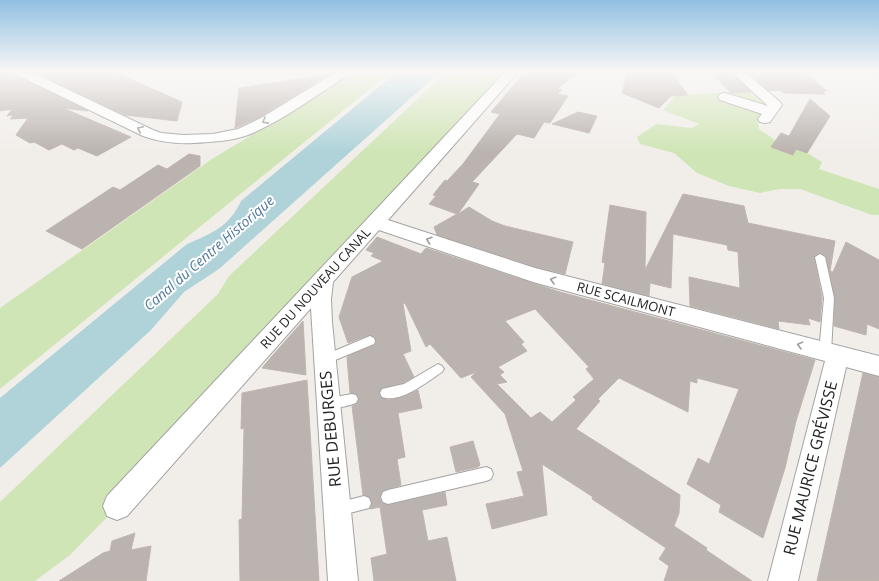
<svg xmlns="http://www.w3.org/2000/svg" width="879" height="581" viewBox="0 0 879 581" font-family="'Open Sans',sans-serif">
  <style>
    .grass { fill: #d0e5b5 }
    .water { fill: #afd3d9 }
    .building { fill: #bab3af; stroke: #c1b5ad; fill-rule: evenodd }
    .lines { fill: none; stroke-linecap: round; stroke-linejoin: round }
    .service-casing { stroke: #a3a3a3; stroke-width: 2 }
    .minor-casing { stroke: #a3a3a3; stroke-width: 2 }
    .service { fill: #fff; fill-rule: evenodd }
    .minor { fill: #fff; fill-rule: evenodd }
    .oneway { stroke: #9c9c9c }
    .labels { text-anchor: middle; stroke-width: 4; stroke-linejoin: round; paint-order: stroke }
    .street-label { font-size: 13px; fill: #222; stroke: #fff }
    .water-label { font-size: 14px; font-style: italic; fill: #50799a; stroke: #fff }
    .near-street-label { font-size: 16px; fill: #222; stroke: #fff }
  </style>
  <rect width="100%" height="100%" fill="#f1eeea"/>
  <g class="grass">
    <path d="M346 71H392L0 389V308L212 159 267 126 266 121Z"/>
    <path d="M447 71H513L116 508 70 555 35 581H0V502L218 294 229 276 443 75C455 74 462 74 472 82L473 81C464 73 456 73 444 73Z"/>
    <path d="M758 91 769 103 758 121 759 129 775 140 804 151 822 162 819 169 879 189V215H872L800 189H780L760 193 729 186 697 173 674 153 640 144 637 137 656 124 692 128 699 124 663 110 676 95Z"/>
  </g>
  <path class="water" d="M398 71H441L219 269 184 292 151 330 0 468V398L187 244C211 234 230 226 241 201Z"/>
  <g class="building">
    <path d="M0 71H12L14 75 88 111 63 108 131 137 97 156 78 148 74 150 62 144 49 150 34 142 30 143 16 135 28 118 10 119 14 115 7 116 12 109 0 111Z"/>
    <path d="M32 71H112L182 102 177 121 125 115Z"/>
    <path d="M526 71H579L557 89 562 90 558 94 568 96 550 123 544 122 534 138 517 134 472 182 479 184 458 214 469 207 492 221 505 226 573 242 565 274 535 267 437 235 434 227 457 214 429 204 436 196 433 195 440 186 445 180 447 181 463 164 500 114 491 112Z"/>
    <path d="M628 71H670L688 95 671 96 659 108 622 93Z"/>
    <path d="M710 71H730L751 92 731 93Z"/>
    <path d="M746 71H803L827 91H822L825 94 784 93 780 90 769 91Z"/>
    <path d="M330 74 260 117 235 128 239 88Z"/>
    <path d="M810 99 830 116 807 153 796 149 793 155 771 147 781 133 789 136Z"/>
    <path d="M578 112 597 116 589 133 552 124Z"/>
    <path d="M189 154 200 156V166L82 249 46 231 113 187 120 190 158 165 167 169Z"/>
    <path d="M683 194 744 206 748 223 835 241 830 271 833 272 846 242 879 260V329L867 324 866 335 834 326 835 298 826 257 821 253 814 257 822 298 820 322 808 318 810 325 778 321 779 329 690 306 689 277 740 288 738 252 728 250 727 245 673 234 671 288 650 283 649 296 602 284 605 263 602 262 610 205 646 212 645 270Z"/>
    <path d="M377 237 421 254 426 248 560 292 815 360 796 421 785 468 763 538 719 512 721 505 687 484 698 458 709 464 739 389 697 378V383L690 381 688 412 619 378 598 399 600 401 576 429 680 495 679 513 674 526 707 548 706 550 752 581H664L669 566 659 559 666 548 592 499 593 497 542 464 547 515 492 529 486 504 524 496 517 472 523 471 505 414 471 377 476 372 461 378 430 344 426 347 405 303 403 304 411 351 403 354 414 377 403 383 382 388 379 394 382 398 389 400 405 396 418 390 422 408 398 413 405 457 397 459 401 485 382 491 380 498 382 503 388 505 445 492 447 505 422 510 428 541 447 537 456 581H374L371 558 387 554 380 507 370 509 372 504 370 497 363 495 352 406 357 404 359 398 356 394 350 393 347 358 348 356 375 345 376 341 375 337 369 335 348 343 339 317 352 277 383 261 371 256 374 253 366 250ZM535 309 589 367 586 369 594 379 573 397 576 400 552 422 540 412 531 418 497 384 507 382 500 375 504 372 498 367 527 351 521 344 524 342 505 321Z"/>
    <path d="M303 321 306 375 262 368 273 355Z"/>
    <path d="M863 373 879 377V581H817Z"/>
    <path d="M307 380 319 581H240L239 520 242 519 244 428 241 429 242 393Z"/>
    <path d="M473 441 480 465 478 467 456 472 450 447Z"/>
    <path d="M135 533 131 550 151 546 146 581H59L103 553 110 551 112 541Z"/>
  </g>
  <g class="lines">
    <defs>
      <g id="service">
        <path d="M820 254 825 257 834 298 831 352 829 355 825 357 821 355 819 352 824 298 815 257Z"/>
        <path d="M370 336 374 338 375 341 374 344 328 363 324 365 320 363 318 360 320 357Z"/>
        <path d="M438 364 442 366 444 369 442 372C427 382 400 404 382 397L380 393 382 389 404 384Z"/>
        <path d="M352 394 356 395 358 399 356 403C348 406 332 410 324 407L322 403 324 399Z"/>
        <path d="M486 467 491 469 493 474 491 479 486 481 388 504 383 502 381 497 383 492 388 490Z"/>
        <path d="M364 496 369 498 371 503 369 508 338 516 333 514 331 509 333 504Z"/>
      </g>
      <g id="minor">
        <path d="M13 71H29L153 130 161 133 183 135 213 134 238 129 261 118 338 71H352L350 74C317 94 285 120 248 135 231 141 212 142 194 143 176 144 160 142 143 136L15 74Z"/>
        <path d="M506 71H519L388 220 535 268 879 356V376L846 367 798 581H768L825 361 533 282 379 230 333 282 331 299 332 322 358 581H328L311 308 127 516 117 520 107 516 103 506 107 496Z"/>
        <path d="M731 71H744L780 102 782 105 770 122 765 123 760 122 758 119 762 114 720 100 718 97 720 94 725 93 768 106Z"/>
      </g>
    </defs>
    <use href="#service" class="service-casing"/>
    <use href="#minor" class="minor-casing"/>
    <use href="#service" class="service"/>
    <use href="#minor" class="minor"/>
  </g>
  <defs><path id="oneway-chevron" d="M-2-3.5L2.5 0L-2 3.5" fill="none" stroke-width="1.6" stroke-linecap="round" stroke-linejoin="round"/></defs>
  <g class="oneway">
    <use href="#oneway-chevron" transform="translate(265 121) rotate(151)"/>
    <use href="#oneway-chevron" transform="translate(140 129) rotate(-155)"/>
    <use href="#oneway-chevron" transform="translate(429 240) rotate(-161)"/>
    <use href="#oneway-chevron" transform="translate(553 280) rotate(-165)"/>
    <use href="#oneway-chevron" transform="translate(800 345) rotate(-165)"/>
  </g>
  <linearGradient id="sky" x2="0" y2="1"><stop stop-color="#91c0e2"/><stop offset="0.47" stop-color="#f9f7f6"/><stop offset="1" stop-color="#f9f7f6" stop-opacity="0"/></linearGradient>
  <rect width="879" height="152" fill="url(#sky)"/>
  <g class="labels">
    <g class="street-label">
      <text transform="translate(315 288) rotate(-48)" y="5">RUE DU NOUVEAU CANAL</text>
      <text transform="translate(626 299) rotate(15)" y="5">RUE SCAILMONT</text>
    </g>
    <g class="water-label">
      <text transform="translate(209 253) rotate(-41)" y="5">Canal du Centre Historique</text>
    </g>
    <g class="near-street-label">
      <text transform="translate(330 429) rotate(-95)" y="6">RUE DEBURGES</text>
      <text transform="translate(810 468) rotate(-76)" y="6">RUE MAURICE GRÉVISSE</text>
    </g>
  </g>
</svg>
